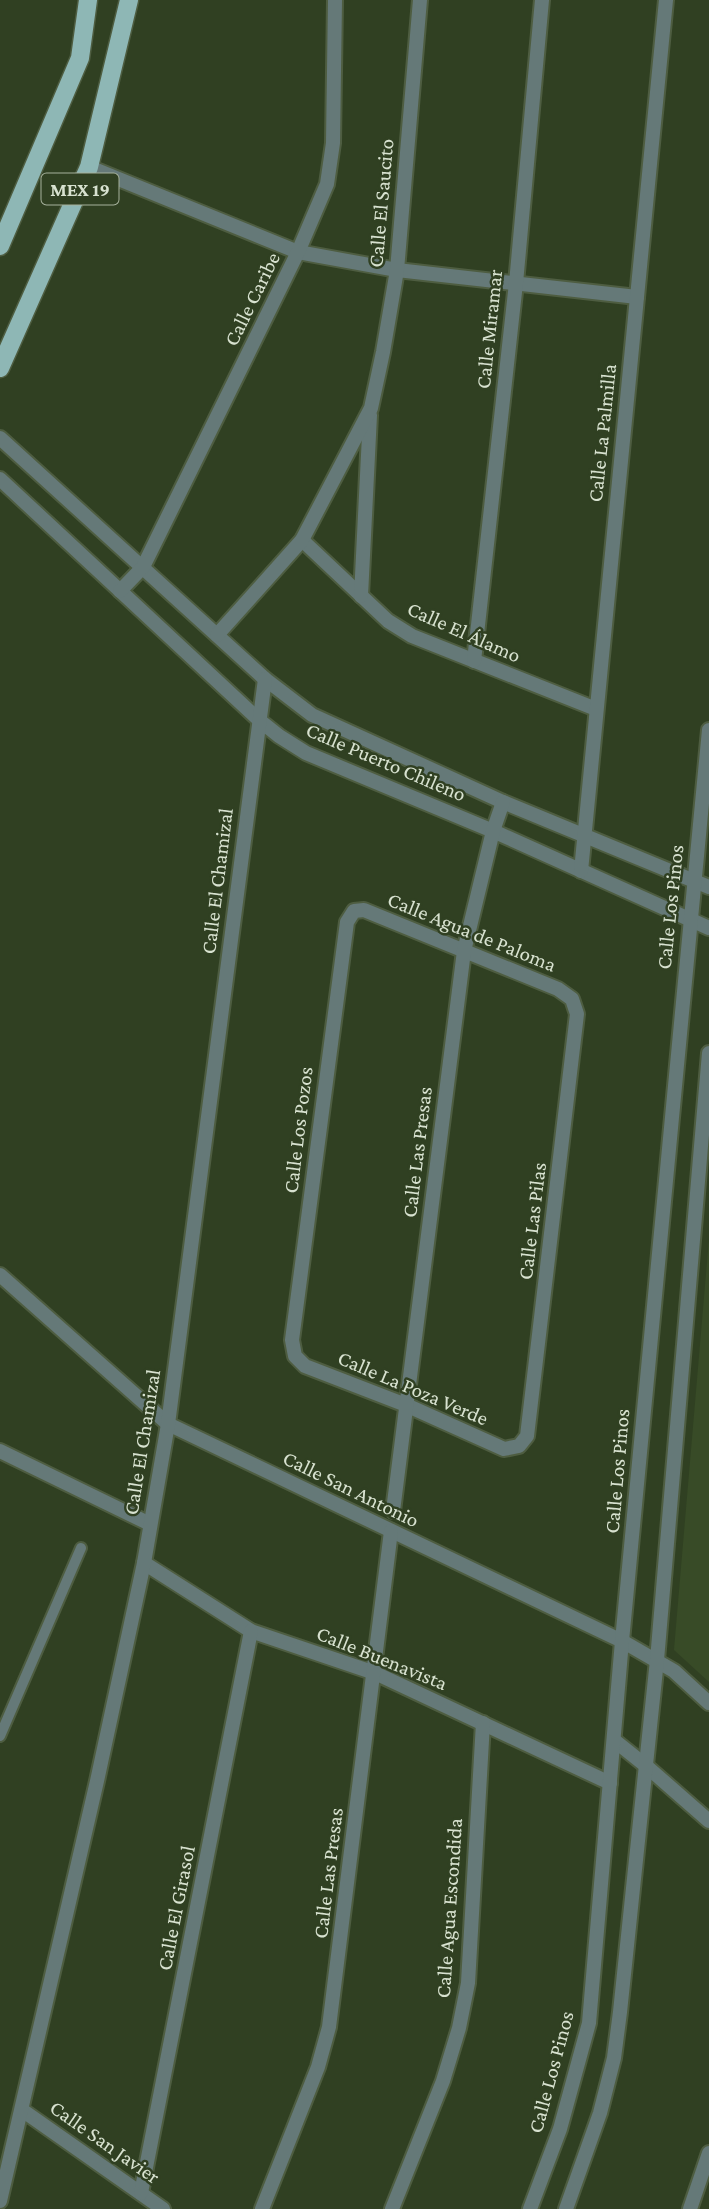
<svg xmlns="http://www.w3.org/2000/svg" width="709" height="2209" viewBox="0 0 709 2209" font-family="'Crimson Pro',serif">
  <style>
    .built { fill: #384b27 }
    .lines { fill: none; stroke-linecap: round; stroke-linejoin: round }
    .service-casing { stroke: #4e5d41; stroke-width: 14 }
    .minor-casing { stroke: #4e5d41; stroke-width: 18 }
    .primary-casing { stroke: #4e5d41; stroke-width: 21 }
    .service { stroke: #657978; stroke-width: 10 }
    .minor { stroke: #657978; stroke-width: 14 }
    .primary { stroke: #8eb7b5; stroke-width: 18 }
    .labels { text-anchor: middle; stroke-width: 5; stroke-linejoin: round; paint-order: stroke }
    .shield { fill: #304022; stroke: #a6b19c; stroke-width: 2 }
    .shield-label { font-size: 19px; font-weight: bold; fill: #d8e2d0 }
    .street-label { font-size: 21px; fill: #d8e2d0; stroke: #304022 }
  </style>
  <rect width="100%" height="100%" fill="#304022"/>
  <path class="built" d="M709 1239V1682L674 1650Z"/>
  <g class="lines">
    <defs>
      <path id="service" d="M0 1736 81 1548"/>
      <g id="minor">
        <path d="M89 167 298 252 397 270 637 297"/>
        <path d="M0 438 265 679 312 715 503 802 709 887"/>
        <path d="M0 479 259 720 279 736 306 753 493 831 709 928"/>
        <path d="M302 540 388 621 412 636 596 709"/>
        <path d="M120 591 143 567 298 252 327 184 333 143 335 0"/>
        <path d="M361 596 370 415"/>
        <path d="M217 635 302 540 371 408 383 352 397 270 420 0"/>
        <path d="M474 661 516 283 542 0"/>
        <path d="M581 871 666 0"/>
        <path d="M364 910 558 989 572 999 577 1014 527 1436 519 1446 504 1449 406 1405 305 1366 295 1356 292 1340 347 922 354 911Z"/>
        <path d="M0 1275 168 1424 622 1641 674 1671 709 1703"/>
        <path d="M0 1451 150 1524"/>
        <path d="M393 1511 464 951 493 831 503 802"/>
        <path d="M144 1563 251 1631 375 1673 610 1783"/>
        <path d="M615 1741 645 1765 709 1821"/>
        <path d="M22 2110 163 2209"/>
        <path d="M141 2193 251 1631"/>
        <path d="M0 2201 97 1781 144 1563 168 1424 265 679"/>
        <path d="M262 2209 318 2067 329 2027 391 1531"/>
        <path d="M392 2209 443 2081 459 2028 468 1983 483 1723"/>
        <path d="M530 2209 560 2129 589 2023 622 1641 709 730"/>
        <path d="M566 2209 600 2113 614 2058 620 2012 657 1660 709 1053"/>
        <path d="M690 2209 709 2153"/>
      </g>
      <g id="primary">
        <path d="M0 246 80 58 88 0"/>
        <path d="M0 368 89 167 129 0"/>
      </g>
    </defs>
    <use href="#service" class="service-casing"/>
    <use href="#minor" class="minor-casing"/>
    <use href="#primary" class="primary-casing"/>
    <use href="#service" class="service"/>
    <use href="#minor" class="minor"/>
    <use href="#primary" class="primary"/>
  </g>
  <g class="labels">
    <rect class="shield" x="41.5" y="173.5" width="77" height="31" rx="5"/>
    <g class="shield-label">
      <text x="80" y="196">MEX 19</text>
    </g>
    <g class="street-label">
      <text transform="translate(381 203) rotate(-85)" y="7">Calle El Saucito</text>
      <text transform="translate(252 299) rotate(-64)" y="7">Calle Caribe</text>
      <text transform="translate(489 329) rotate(-84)" y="7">Calle Miramar</text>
      <text transform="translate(602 433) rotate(-84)" y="7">Calle La Palmilla</text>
      <text transform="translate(464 632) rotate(24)" y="7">Calle El Álamo</text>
      <text transform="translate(386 762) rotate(23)" y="7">Calle Puerto Chileno</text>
      <text transform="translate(217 881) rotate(-83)" y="7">Calle El Chamizal</text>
      <text transform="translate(670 907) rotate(-84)" y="7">Calle Los Pinos</text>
      <text transform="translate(472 932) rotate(22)" y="7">Calle Agua de Paloma</text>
      <text transform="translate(298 1130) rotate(-83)" y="7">Calle Los Pozos</text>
      <text transform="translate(417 1152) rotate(-83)" y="7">Calle Las Presas</text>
      <text transform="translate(532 1221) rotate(-83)" y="7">Calle Las Pilas</text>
      <text transform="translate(413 1388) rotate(23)" y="7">Calle La Poza Verde</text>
      <text transform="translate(142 1442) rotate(-81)" y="7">Calle El Chamizal</text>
      <text transform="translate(617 1471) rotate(-85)" y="7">Calle Los Pinos</text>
      <text transform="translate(351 1489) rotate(26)" y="7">Calle San Antonio</text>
      <text transform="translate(382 1658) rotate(22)" y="7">Calle Buenavista</text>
      <text transform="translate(328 1873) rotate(-83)" y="7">Calle Las Presas</text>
      <text transform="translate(176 1908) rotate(-79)" y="7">Calle El Girasol</text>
      <text transform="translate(449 1908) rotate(-86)" y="7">Calle Agua Escondida</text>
      <text transform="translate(551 2072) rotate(-75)" y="7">Calle Los Pinos</text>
      <text transform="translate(105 2142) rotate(35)" y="7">Calle San Javier</text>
    </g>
  </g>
</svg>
